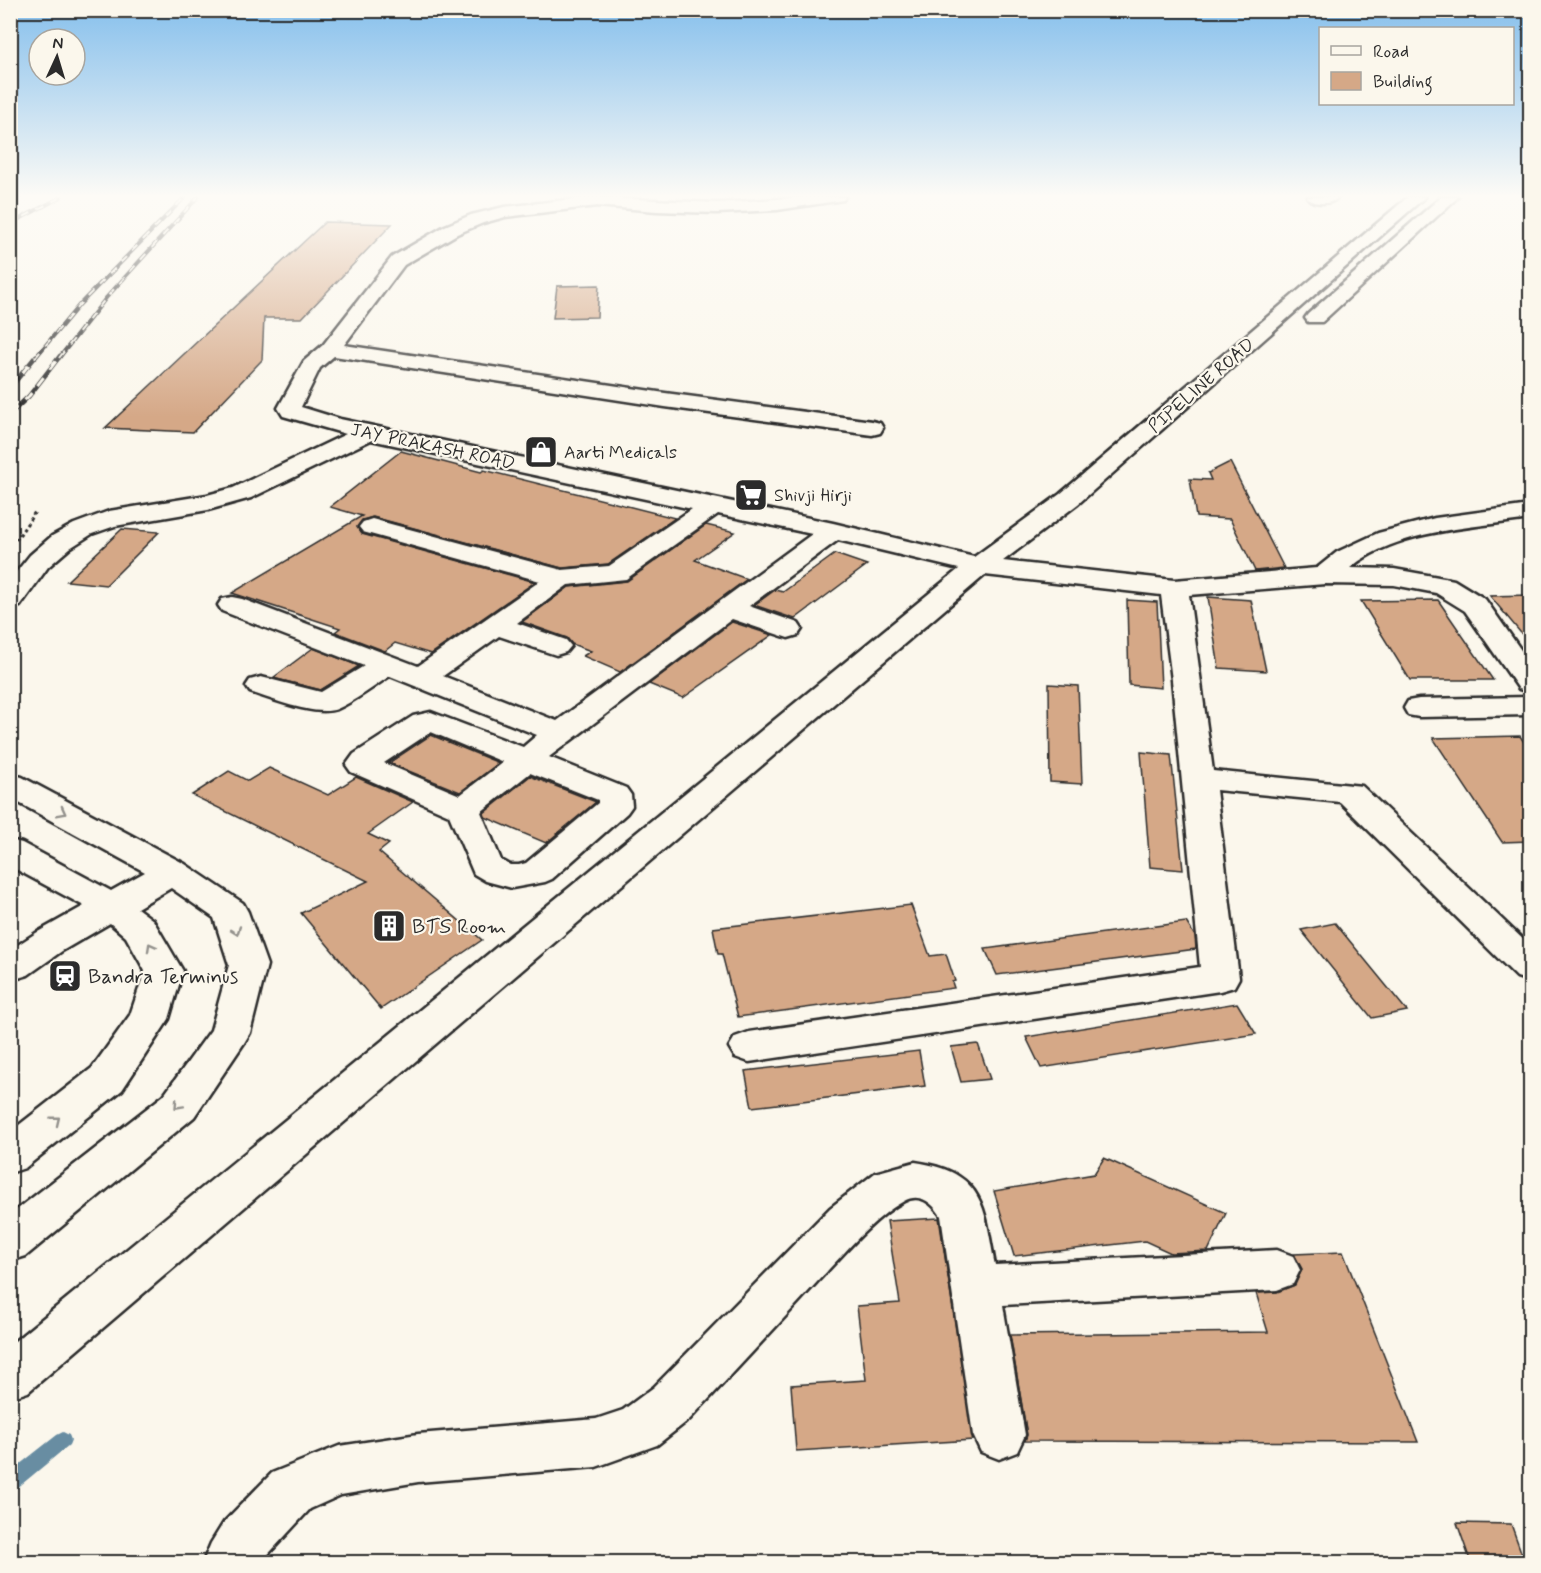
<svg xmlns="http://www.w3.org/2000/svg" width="1541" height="1573" viewBox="0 0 1541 1573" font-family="Mynerve,sans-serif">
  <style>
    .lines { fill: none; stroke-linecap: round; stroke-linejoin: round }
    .stream { fill: #688da2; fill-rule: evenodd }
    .building { fill: #d5a887; stroke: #2b2b2b; stroke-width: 1.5 }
    .minor-casing { stroke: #2b2b2b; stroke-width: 5 }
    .path { stroke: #2b2b2b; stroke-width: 3; stroke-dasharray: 3 3; stroke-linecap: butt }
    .minor { fill: #fbf7ec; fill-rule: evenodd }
    .rail-far1-casing { stroke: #2b2b2b; stroke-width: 4 }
    .rail-casing { stroke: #2b2b2b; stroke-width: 4.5 }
    .rail-far1 { stroke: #fbf7ec; stroke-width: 2; stroke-dasharray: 8; stroke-linecap: butt }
    .rail { stroke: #fbf7ec; stroke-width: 3; stroke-dasharray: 10; stroke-linecap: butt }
    .oneway { stroke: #93918c }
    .labels { text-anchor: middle; stroke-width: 4.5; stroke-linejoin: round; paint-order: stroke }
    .far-street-label { font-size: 18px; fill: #2b2b2b; stroke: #fbf7ec }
    .far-poi-label { font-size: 18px; fill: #2b2b2b; stroke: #fbf7ec; text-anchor: start }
    .poi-label { font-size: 21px; fill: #2b2b2b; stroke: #fbf7ec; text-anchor: start }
  </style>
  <rect width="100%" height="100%" fill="#fbf7ec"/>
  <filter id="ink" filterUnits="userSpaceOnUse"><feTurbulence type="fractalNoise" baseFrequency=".0167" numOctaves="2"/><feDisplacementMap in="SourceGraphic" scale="12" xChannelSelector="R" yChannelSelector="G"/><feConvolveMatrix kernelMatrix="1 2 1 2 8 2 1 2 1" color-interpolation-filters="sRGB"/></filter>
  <g filter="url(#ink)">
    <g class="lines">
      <path class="stream" d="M63 1432 69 1435 71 1440 69 1445 16 1489 10 1491V1472L57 1435Z"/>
    </g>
    <g class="building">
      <path d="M325 222 392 224 302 318H264L262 360 193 432 105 428Z"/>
      <path d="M599 285 597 317 553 318 557 286Z"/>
      <path d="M401 451 481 472 484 470 675 518 608 564 562 568 373 517 362 520 357 527 362 534 535 582 431 654 395 643 385 651 335 632 340 628 232 593 362 516 330 507Z"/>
      <path d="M1230 462 1284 568 1255 571 1230 519 1196 517 1190 479 1211 480 1208 473Z"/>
      <path d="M706 525 735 532 695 560 747 579 620 672 583 656 591 651 572 644 567 638 522 622 569 587 627 581Z"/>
      <path d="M122 529 159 532 106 585 67 581Z"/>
      <path d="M835 554 867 565 795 619 754 605 775 590 783 592Z"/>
      <path d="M1530 595V644L1490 596Z"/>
      <path d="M1208 597 1251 600 1266 671 1219 668Z"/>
      <path d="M1127 600 1157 602 1161 688 1129 685Z"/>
      <path d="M1438 600 1493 680H1410L1361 601Z"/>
      <path d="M732 622 772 635 683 698 649 684Z"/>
      <path d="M313 648 359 666 321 690 273 678Z"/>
      <path d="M1049 684 1078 686 1082 784 1050 782Z"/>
      <path d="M431 735 499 763 460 792 389 763Z"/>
      <path d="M1520 736 1530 751V841L1502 842 1433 738Z"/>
      <path d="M1141 752 1171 755 1183 870 1150 867Z"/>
      <path d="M269 768 328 795 356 777 413 802 368 834 389 844 379 852 482 940 381 1009 301 913 368 881 192 795 229 771 248 781Z"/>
      <path d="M530 776 596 802 546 843 485 817 484 813Z"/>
      <path d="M911 905 930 956 946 954 955 981 952 982 954 988 738 1017 722 954H718L713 928Z"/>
      <path d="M1186 922 1195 936 1196 949 997 975 985 949Z"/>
      <path d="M1335 923 1407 1011 1372 1018 1301 930Z"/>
      <path d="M1237 1003 1256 1034 1041 1068 1026 1037Z"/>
      <path d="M978 1044 990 1079 961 1082 951 1047Z"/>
      <path d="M919 1051 925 1086 752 1107 745 1071Z"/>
      <path d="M1104 1158 1226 1213 1208 1251 1171 1253 1145 1241 1014 1256 994 1191 1094 1174Z"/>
      <path d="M939 1218 973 1440 796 1451 791 1385 866 1380 857 1306 900 1303 887 1221Z"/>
      <path d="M1343 1252 1418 1442 1025 1441 1027 1435 1010 1335 1268 1332 1256 1293 1277 1292 1295 1285 1302 1269 1294 1254Z"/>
      <path d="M1457 1523 1511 1524 1525 1563H1471Z"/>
    </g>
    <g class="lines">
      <defs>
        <g id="minor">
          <path d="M592 197 717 203 807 197H845L843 200 777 210 717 213 657 211 597 206 505 217 483 223 457 234 404 265 344 345 665 393 872 421 880 423 883 428 880 433 872 435 665 407 334 356 320 368 301 407 340 419 833 523 974 557 1060 494 1408 197H1425L1078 504 1003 561 1174 580 1317 568 1337 552 1378 533 1435 518 1530 505V519C1472 528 1398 529 1350 568L1394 569 1444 578 1454 580 1485 599 1530 663V692L1519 689 1465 611 1436 593 1394 585 1325 584 1189 595 1213 771 1362 786 1530 946V981L1517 977 1340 802 1216 790 1239 978 1234 987 1220 991 749 1062 735 1057 729 1047 735 1037 749 1032 1200 967 1172 680 1161 595 985 575 28 1392 10 1398V1345L959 569 838 540 749 606 798 623 802 629 798 635 788 638 732 619 549 757 626 788 631 795 632 806 627 813 552 879 545 882 512 888 486 881 474 874 449 815 351 772 346 765 354 754 413 716 431 712 523 747 537 735 390 676C373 687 355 701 337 709 316 717 272 699 250 692L246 686 250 680 261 677 321 692 364 666 222 611 218 605 222 599 232 597 242 599 418 666 540 581 363 532 359 527 363 522 372 519 562 570 609 566 692 509 371 440 251 498 208 510 115 526 92 534 70 548 48 567 20 606 10 608V580L30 555 52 536 74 524 109 511 207 495 233 488 346 434 283 416 278 408 304 361 323 345 392 257 445 226 471 215 504 207ZM718 514 812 534 557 721 443 676 499 636 556 655 566 652 571 646 566 640 517 623 568 585 626 579ZM431 732 503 762 460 795 384 763ZM530 773 598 800V803L526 863 519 865H510L501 860 481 812Z"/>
          <path d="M1307 197H1338C1332 205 1313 205 1307 197Z"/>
          <path d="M1441 197H1458L1322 322H1308L1305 318 1308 314Z"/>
          <path d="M1530 697V715L1419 717 1408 715 1404 708 1408 701 1419 699Z"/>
          <path d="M10 774 22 777 185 864 243 903 248 912 267 965 250 1033 244 1043 194 1117 26 1256 10 1261V1215L164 1095 211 1030 229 965 214 918 171 888 137 908 153 920 183 971 169 1019 122 1090 25 1168 10 1173V1132L92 1068 130 1015 145 971 126 937 110 923 62 951 28 975 15 979 10 978V950L36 933 84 906 10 866V840L22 843 111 891 145 872 10 798Z"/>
          <path d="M915 1162C984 1172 984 1206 995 1265L1277 1250 1293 1256 1300 1270 1293 1284 1277 1290 1003 1305 1025 1435 1017 1452 999 1459 981 1452 973 1435 941 1216C933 1203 920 1192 904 1201 874 1217 841 1257 817 1282 775 1328 732 1374 690 1419L657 1445 596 1467 418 1482 341 1495 310 1509 261 1562H203L211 1543 224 1522 272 1473 339 1446 418 1434 596 1419 623 1410 654 1387 830 1208 875 1173Z"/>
        </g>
      </defs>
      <use href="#minor" class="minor-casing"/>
      <path class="path" d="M16 540 35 512"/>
      <use href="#minor" class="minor"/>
      <defs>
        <g id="rail-far1">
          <path d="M10 201 19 197"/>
          <path d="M10 224 61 197"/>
          <path d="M35 358 80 304 185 197"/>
          <path d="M59 358 106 298 198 197"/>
        </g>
        <g id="rail">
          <path d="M10 388 36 356"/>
          <path d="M10 414 29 396 60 356"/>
        </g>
      </defs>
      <use href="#rail-far1" class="rail-far1-casing"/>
      <use href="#rail" class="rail-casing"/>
      <use href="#rail-far1" class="rail-far1"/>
      <use href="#rail" class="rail"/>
    </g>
    <defs><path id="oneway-chevron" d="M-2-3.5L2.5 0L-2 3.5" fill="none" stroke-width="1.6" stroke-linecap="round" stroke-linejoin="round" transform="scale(1.5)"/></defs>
    <g class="oneway">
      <use href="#oneway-chevron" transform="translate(62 812) rotate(28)"/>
      <use href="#oneway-chevron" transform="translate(236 931) rotate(71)"/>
      <use href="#oneway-chevron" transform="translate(151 947) rotate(-119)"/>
      <use href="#oneway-chevron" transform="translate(178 1105) rotate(133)"/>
      <use href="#oneway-chevron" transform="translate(56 1120) rotate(-39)"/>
    </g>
  </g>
  <linearGradient id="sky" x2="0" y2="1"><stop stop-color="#85bfec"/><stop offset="0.47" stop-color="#fdfbf6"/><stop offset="1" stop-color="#fdfbf6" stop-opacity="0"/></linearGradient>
  <rect width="1541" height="417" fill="url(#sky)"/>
  <defs>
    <symbol id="shop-square" viewBox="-11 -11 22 22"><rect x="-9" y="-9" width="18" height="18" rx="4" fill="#2b2b2b" stroke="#fbf7ec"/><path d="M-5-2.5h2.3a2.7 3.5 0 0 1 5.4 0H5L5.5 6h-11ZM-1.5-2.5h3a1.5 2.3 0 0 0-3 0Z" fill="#fff"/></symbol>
    <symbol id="supermarket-square" viewBox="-11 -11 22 22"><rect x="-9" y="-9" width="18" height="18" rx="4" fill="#2b2b2b" stroke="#fbf7ec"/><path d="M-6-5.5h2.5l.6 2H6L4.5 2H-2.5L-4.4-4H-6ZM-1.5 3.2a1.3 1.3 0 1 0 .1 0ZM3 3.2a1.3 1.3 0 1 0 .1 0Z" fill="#fff"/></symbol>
    <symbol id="building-square" viewBox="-11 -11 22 22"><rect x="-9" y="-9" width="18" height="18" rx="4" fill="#2b2b2b" stroke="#fbf7ec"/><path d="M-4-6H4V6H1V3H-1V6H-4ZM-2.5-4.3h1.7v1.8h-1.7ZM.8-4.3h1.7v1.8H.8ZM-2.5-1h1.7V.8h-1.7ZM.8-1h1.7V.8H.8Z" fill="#fff"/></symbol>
    <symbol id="station-square" viewBox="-11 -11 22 22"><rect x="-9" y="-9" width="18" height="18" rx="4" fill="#2b2b2b" stroke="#fbf7ec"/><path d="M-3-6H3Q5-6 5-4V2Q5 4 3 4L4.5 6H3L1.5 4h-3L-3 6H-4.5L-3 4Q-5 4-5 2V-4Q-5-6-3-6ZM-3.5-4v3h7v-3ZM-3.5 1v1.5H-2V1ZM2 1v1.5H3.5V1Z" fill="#fff"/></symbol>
  </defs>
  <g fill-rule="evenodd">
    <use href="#shop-square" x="522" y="433" width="38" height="38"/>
    <use href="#supermarket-square" x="732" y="476" width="38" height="38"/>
    <use href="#building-square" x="370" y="907" width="38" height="38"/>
    <use href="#station-square" x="46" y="957" width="38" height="38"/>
  </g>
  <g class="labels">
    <g class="far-street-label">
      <text transform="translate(1201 385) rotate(-41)" y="6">PIPELINE ROAD</text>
      <text transform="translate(433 446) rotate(12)" y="6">JAY PRAKASH ROAD</text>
    </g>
    <g class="far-poi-label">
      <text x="564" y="458">Aarti Medicals</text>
      <text x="774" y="501">Shivji Hirji</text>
    </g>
    <g class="poi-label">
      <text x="412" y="933">BTS Room</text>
      <text x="88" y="983">Bandra Terminus</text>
    </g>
  </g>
  <rect width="1541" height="1573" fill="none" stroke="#fbf7ec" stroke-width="36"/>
  <rect x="18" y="18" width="1505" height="1537" fill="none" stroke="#2b2b2b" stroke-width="2" filter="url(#ink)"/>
  <rect x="1319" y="27" width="195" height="78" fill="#fbf7ec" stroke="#a8a59f" stroke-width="1.5"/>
  <rect x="1331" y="46" width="30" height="9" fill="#fbf7ec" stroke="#a8a59f" stroke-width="1.5"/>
  <text x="1373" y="57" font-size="18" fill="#2b2b2b">Road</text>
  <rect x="1331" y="72" width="30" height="18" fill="#d5a887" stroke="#a8a59f" stroke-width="1.5"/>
  <text x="1373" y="87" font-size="18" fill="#2b2b2b">Building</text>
  <g transform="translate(57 57) rotate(4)"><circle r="28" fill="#fbf7ec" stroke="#a8a59f" stroke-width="1.5"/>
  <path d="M0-4.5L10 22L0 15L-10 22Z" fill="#2b2b2b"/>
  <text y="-9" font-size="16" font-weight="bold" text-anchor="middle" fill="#2b2b2b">N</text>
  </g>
</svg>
